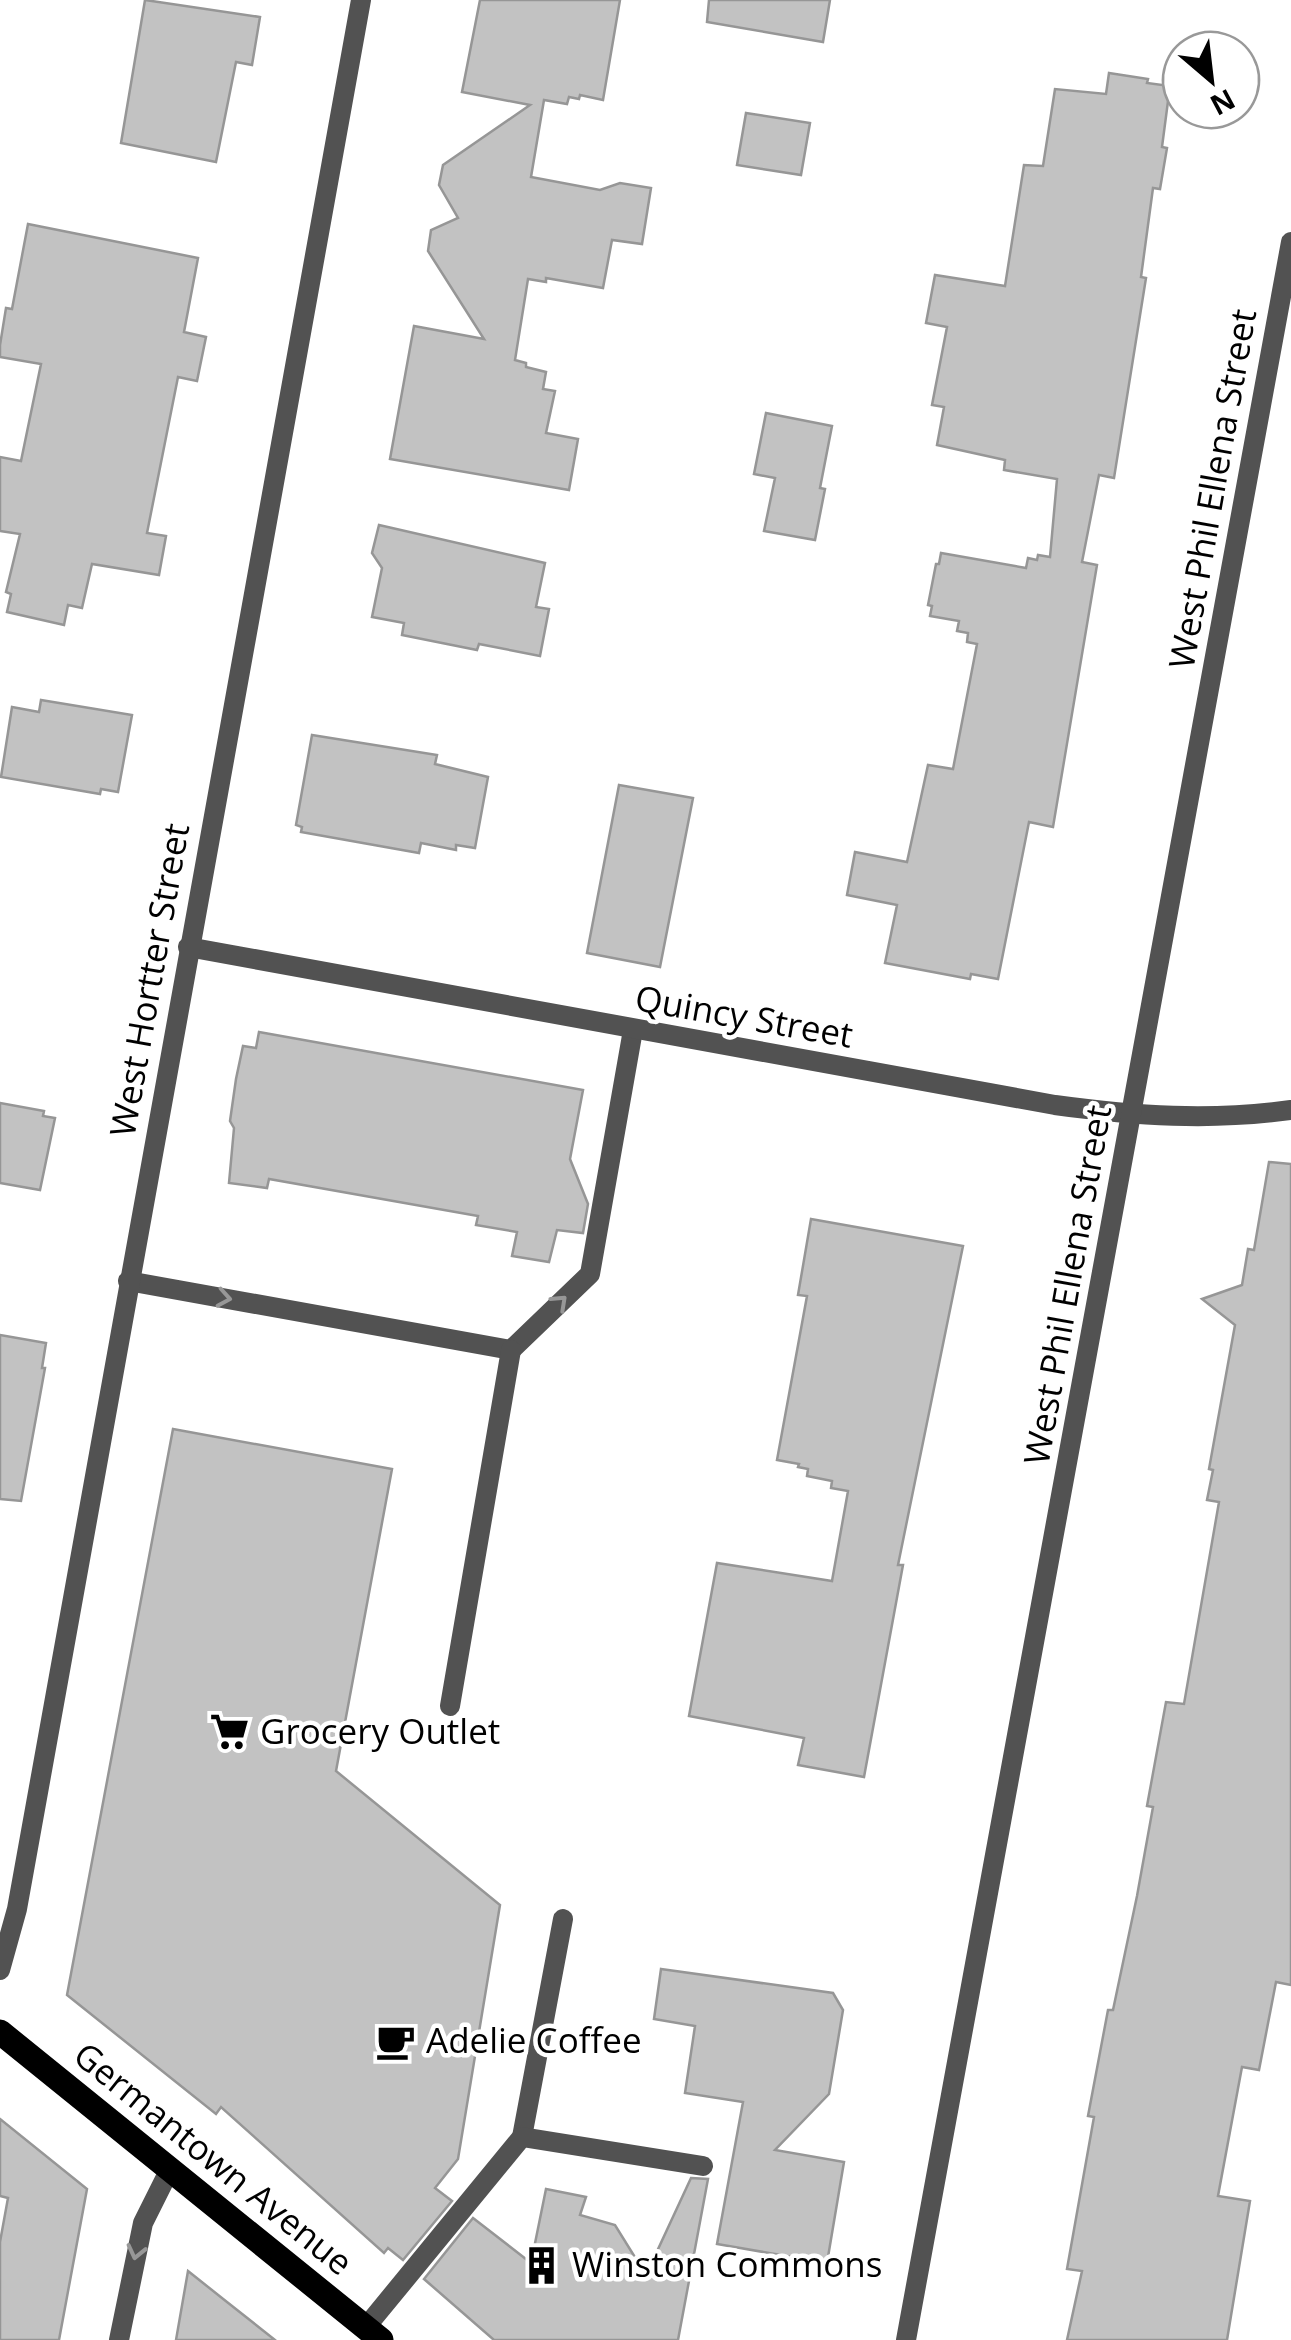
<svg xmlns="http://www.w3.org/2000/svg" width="1291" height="2340" viewBox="0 0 1291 2340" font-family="'Open Sans',sans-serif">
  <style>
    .building { fill: #c2c2c2; stroke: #969696; stroke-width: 2.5 }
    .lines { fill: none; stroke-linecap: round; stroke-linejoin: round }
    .service { stroke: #525252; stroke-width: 20 }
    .minor { stroke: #525252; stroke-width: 20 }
    .primary { stroke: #000; stroke-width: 25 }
    .oneway { stroke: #979797 }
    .labels { text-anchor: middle; stroke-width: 9; stroke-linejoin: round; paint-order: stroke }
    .street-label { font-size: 35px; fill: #000; stroke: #fff }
    .poi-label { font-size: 35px; fill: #000; stroke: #fff; text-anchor: start }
  </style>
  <rect width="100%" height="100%" fill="#fff"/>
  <g class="building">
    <path d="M145 0 260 17 252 65 236 62 216 162 121 143Z"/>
    <path d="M480 0H620L603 100 580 95 579 99 569 97 567 104 544 100 531 177 600 190 620 183 651 188 642 244 612 240 603 288 546 278V282L528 279 515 360 526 363V367L546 372 543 389 555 391 546 433 578 439 569 490 390 459 414 326 484 339 428 251 431 230 458 218 439 185 443 165 530 105 462 92Z"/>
    <path d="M709 0H830L823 42 707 22Z"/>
    <path d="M1109 73 1148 79 1147 83 1170 86 1162 147 1167 148 1160 189 1153 188 1141 277 1146 278 1114 478 1099 475 1082 562 1097 565 1053 827 1029 822 998 979 971 974 970 979 885 963 897 905 847 895 855 852 907 862 928 765 953 769 977 644 967 642 968 633 957 631 959 621 930 616 932 606 928 605 936 564H939L941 553 1026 568 1028 558 1037 560 1038 555 1050 557 1057 479 1004 470 1005 460 937 445 944 407 932 405 947 327 926 323 935 275 1005 286 1024 165 1043 166 1055 89 1106 94Z"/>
    <path d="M746 113 810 123 801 175 737 165Z"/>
    <path d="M28 224 198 258 184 332 206 337 197 381 178 377 147 533 166 536 159 575 92 564 82 608 68 605 64 625 7 612 11 594 6 592 20 534 0 531V457L21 461 41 364 0 357V345L6 308 12 309Z"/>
    <path d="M766 413 832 426 820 488 825 489 815 540 764 531 775 478 754 474Z"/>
    <path d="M379 525 545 563 536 607 549 609 540 656 479 644 477 650 402 635 404 623 372 617 382 568 372 553Z"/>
    <path d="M41 700 132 715 118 792 101 789 100 794 1 777 12 707 39 712Z"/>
    <path d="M312 735 437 755 435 764 488 777 475 848 456 845V850L421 843 419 853 301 832 302 827 296 825Z"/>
    <path d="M619 785 693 798 660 967 587 953Z"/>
    <path d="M259 1032 583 1090 570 1159 588 1204 583 1233 557 1230 549 1262 512 1256 517 1232 476 1225 478 1216 269 1179 267 1188 229 1183 234 1128 230 1121 236 1079 243 1046 256 1048Z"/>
    <path d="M0 1103 44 1111 43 1116 55 1118 40 1190 0 1183Z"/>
    <path d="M1269 1162 1291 1164V1985L1276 1982 1259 2070 1242 2067 1218 2196 1250 2201 1227 2340H1067L1082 2271 1067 2269 1094 2117 1088 2116 1108 2010H1113L1137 1896 1153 1807 1147 1806 1166 1702 1184 1704 1219 1502 1207 1500 1213 1470 1209 1469 1235 1325 1202 1299 1242 1285 1248 1249 1254 1250Z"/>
    <path d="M811 1219 963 1246 898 1565H903L864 1777 798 1765 804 1738 689 1716 717 1563 832 1581 848 1491 831 1488 832 1481 807 1476 808 1469 798 1467 799 1464 777 1460 807 1296 798 1295Z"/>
    <path d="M0 1335 46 1343 42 1368H45L21 1501 0 1499Z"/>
    <path d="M173 1429 392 1469 336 1771 500 1905 458 2159 435 2188 452 2201 403 2260 388 2248 384 2253 221 2107 216 2114 67 1995Z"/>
    <path d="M661 1969 833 1993 843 2010 829 2094 775 2150 844 2162 827 2263 717 2244 743 2102 685 2093 695 2026 654 2019Z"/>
    <path d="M0 2119 87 2189 59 2340H0V2242L8 2198 0 2196Z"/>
    <path d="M691 2178 708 2179 678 2340H494L424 2279 473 2218 531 2263 546 2189 586 2197 580 2215 615 2225 646 2275Z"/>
    <path d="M188 2271 227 2302 275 2340H176Z"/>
  </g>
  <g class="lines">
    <g class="service">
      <path d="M128 1281 511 1350 590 1274 633 1030"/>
      <path d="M450 1706 511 1350"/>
      <path d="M522 2137 563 1919"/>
      <path d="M366 2327 522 2137 703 2166"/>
    </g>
    <g class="minor">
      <path d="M188 947 1055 1105C1135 1116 1211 1121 1291 1110"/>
      <path d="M0 1970 17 1909 361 0"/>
      <path d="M119 2340 143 2223 170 2169"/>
      <path d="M906 2340 1291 242"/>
    </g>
    <path class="primary" d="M0 2032 381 2340"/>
  </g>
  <defs><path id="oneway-chevron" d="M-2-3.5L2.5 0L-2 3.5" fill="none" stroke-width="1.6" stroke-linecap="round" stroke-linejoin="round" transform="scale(2.5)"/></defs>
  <g class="oneway">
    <use href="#oneway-chevron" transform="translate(224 1298) rotate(10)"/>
    <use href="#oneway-chevron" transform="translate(560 1302) rotate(-43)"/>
    <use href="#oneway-chevron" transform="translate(136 2252) rotate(103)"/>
  </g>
  <defs>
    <symbol id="supermarket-bare" viewBox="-9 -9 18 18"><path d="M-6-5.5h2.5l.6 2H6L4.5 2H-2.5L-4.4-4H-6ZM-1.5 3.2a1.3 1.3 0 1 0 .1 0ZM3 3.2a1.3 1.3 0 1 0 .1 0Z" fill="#000" stroke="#fff" stroke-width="2.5" paint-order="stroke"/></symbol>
    <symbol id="cafe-bare" viewBox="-9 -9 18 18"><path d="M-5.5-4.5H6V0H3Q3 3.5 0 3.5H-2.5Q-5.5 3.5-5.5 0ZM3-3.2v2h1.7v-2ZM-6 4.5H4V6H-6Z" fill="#000" stroke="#fff" stroke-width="2.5" paint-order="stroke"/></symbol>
    <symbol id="building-bare" viewBox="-9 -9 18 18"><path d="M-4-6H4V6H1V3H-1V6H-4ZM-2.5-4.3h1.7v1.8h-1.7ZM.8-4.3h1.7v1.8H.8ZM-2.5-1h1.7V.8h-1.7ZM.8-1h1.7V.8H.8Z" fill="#000" stroke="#fff" stroke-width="2.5" paint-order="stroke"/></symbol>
  </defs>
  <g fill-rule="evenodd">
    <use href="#supermarket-bare" x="202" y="1704" width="55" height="55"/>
    <use href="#cafe-bare" x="368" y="2014" width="55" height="55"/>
    <use href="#building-bare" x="514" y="2238" width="55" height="55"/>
  </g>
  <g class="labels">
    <g class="street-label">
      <text transform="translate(1213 489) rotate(-80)" y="12">West Phil Ellena Street</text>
      <text transform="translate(150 980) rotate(-80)" y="12">West Hortter Street</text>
      <text transform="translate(744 1017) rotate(10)" y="12">Quincy Street</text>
      <text transform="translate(1068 1285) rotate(-80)" y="12">West Phil Ellena Street</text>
      <text transform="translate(213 2159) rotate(39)" y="12">Germantown Avenue</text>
    </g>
    <g class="poi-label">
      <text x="260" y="1744">Grocery Outlet</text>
      <text x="426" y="2053">Adelie Coffee</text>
      <text x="572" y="2277">Winston Commons</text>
    </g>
  </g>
  <g transform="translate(1211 80) rotate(152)"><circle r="48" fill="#ffffff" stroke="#999999" stroke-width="2.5"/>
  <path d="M0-8L18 38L0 25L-18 38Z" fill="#000000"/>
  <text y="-15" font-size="28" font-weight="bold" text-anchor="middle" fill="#000000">N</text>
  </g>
</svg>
